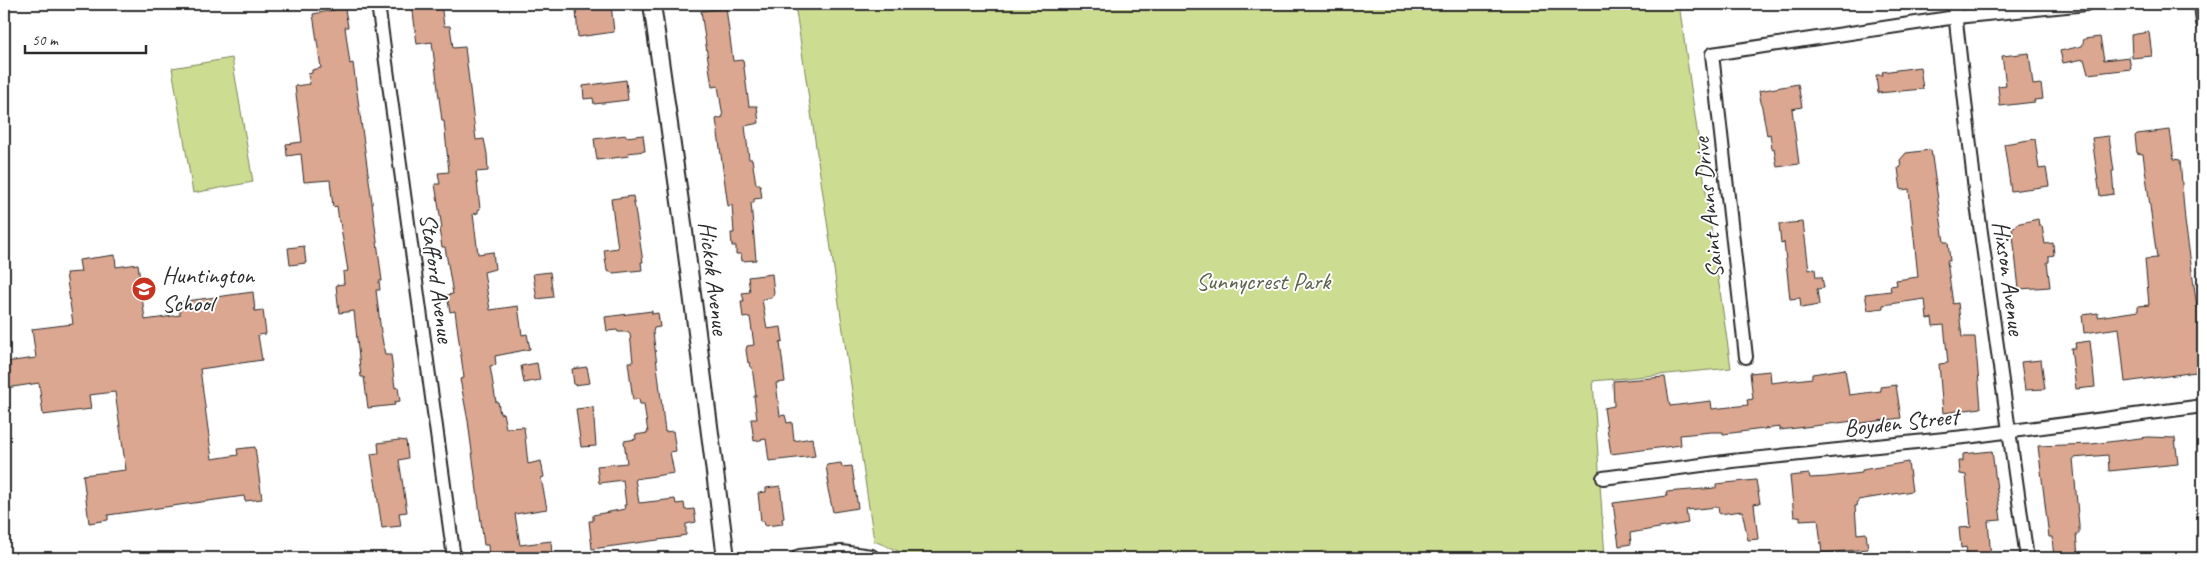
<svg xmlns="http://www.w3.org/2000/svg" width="2207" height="562" viewBox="0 0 2207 562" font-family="Caveat,sans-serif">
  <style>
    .green { fill: #ccdd92; stroke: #7c845e }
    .building { fill: #dca790; stroke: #2b2b2b }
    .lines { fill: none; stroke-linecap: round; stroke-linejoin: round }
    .minor-casing { stroke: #2b2b2b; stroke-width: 16 }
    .tertiary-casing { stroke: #2b2b2b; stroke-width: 20 }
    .minor { stroke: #fff; stroke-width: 12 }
    .tertiary { stroke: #fff; stroke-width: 16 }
    .labels { text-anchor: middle; stroke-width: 4; stroke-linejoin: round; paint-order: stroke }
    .street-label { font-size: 24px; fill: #2b2b2b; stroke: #fff }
    .poi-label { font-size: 24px; fill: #2b2b2b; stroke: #fff; text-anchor: start }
    .park-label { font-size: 24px; fill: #5b604a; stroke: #fff }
  </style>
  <rect width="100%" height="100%" fill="#fff"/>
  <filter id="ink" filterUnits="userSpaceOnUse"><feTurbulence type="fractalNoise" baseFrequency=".02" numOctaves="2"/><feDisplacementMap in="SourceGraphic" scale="10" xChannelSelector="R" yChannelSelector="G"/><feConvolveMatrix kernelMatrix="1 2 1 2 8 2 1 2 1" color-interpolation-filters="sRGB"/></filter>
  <g filter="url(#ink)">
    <g class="green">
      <path d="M795 4H1679L1731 368 1593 381 1605 558H915L874 541Z"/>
      <path d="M232 58 253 182 193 193 172 68Z"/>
    </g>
    <g class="building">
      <path d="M412 4H441L444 26H450L453 48 465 47 476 140 484 139 487 154 488 171 476 172 480 209 478 210V213L473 214 478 254 493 252 495 269 484 272 490 310 518 306 522 335 527 334 530 349 495 356 496 365 490 366 496 402H498L500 414 503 413 506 428 524 427 528 464 541 461 544 477 541 478 547 509 515 514 520 545 551 541 552 557 489 558 488 545H484L468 421 460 379 464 378 455 311 450 312 447 295 453 294 445 247H442L439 229 442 228 435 184H440L438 173 449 172 444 121H442L432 42 417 44Z"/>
      <path d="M589 4H611L614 32 578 37 576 10 579 9 578 7 589 6Z"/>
      <path d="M726 8 733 61 743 60 749 106H757L759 123 745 126 749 159H752L756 184H760L762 198 754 199V203H751L756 260 742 261 741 254H736V246H732L731 233H734L732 205 728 206 716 119 723 117 718 86 712 87 701 11Z"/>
      <path d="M339 9H345L348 27H345L350 64 353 63 372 202 382 281H379L380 290H376L381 332 385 355H391L395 388 398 387 400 401 394 402 395 405 368 408 364 377H361L354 311 339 313 336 285 344 284 343 272 348 271 340 222H339L337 206 333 207 330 180 304 182 301 154 287 156 286 144 302 142 295 86 310 84 308 74 312 73V70L321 68 313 14Z"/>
      <path d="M2149 32 2152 56 2132 58 2131 35Z"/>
      <path d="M2100 37 2104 60 2129 57 2131 69 2088 74 2084 59 2063 63 2060 51 2082 46 2084 39Z"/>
      <path d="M2029 53 2033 85 2041 84 2043 99 2034 100 2035 102 2000 106 1998 86 2006 85 2002 56Z"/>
      <path d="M1920 67 1923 89 1878 93 1876 75H1883L1882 72Z"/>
      <path d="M626 80 628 100 594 104 593 98 584 99 583 86Z"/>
      <path d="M1798 84 1802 107 1792 109 1799 164 1777 167 1774 148 1772 149 1770 134 1767 135 1759 91Z"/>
      <path d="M2170 130 2174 159 2180 160 2185 221 2197 307H2203V371L2125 382 2119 328 2084 333 2082 315 2098 313V317L2138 311V306L2149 305 2145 259 2157 258 2143 154 2137 153 2135 136 2137 134Z"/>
      <path d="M626 135V137L643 135 645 151 628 153 629 156 597 160 594 139Z"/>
      <path d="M2109 136 2114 171H2112L2114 194 2100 196 2092 138Z"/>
      <path d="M2035 139 2039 169 2046 168 2049 186 2011 191 2004 144Z"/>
      <path d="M1931 150 1944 242H1948L1950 261H1947L1953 304 1958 303 1962 337H1975L1981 408 1943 413 1939 364 1948 363 1944 325 1933 326 1932 318 1927 319 1925 299 1883 305V308L1868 310 1865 294 1891 291 1890 286 1897 285 1896 280 1918 277 1909 189 1901 190 1898 168 1901 167 1900 160 1906 153Z"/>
      <path d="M633 196 643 262H641L642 270 613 273 607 271 604 250 618 248 611 199Z"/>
      <path d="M2038 219 2039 226H2042L2045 244 2053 243 2054 255 2049 256V262H2047L2050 287 2019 289 2012 227 2016 226V224Z"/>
      <path d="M1803 222 1809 270 1815 269 1816 277H1822L1824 288 1817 289 1819 305 1801 308 1800 298 1790 299 1784 242 1781 243 1779 224Z"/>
      <path d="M304 246 306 263 290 265 288 248Z"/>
      <path d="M115 255 116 267 138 264 145 320 180 315 179 302 253 292 255 311 263 310 266 334 258 335 262 360 200 369 212 459 238 455 237 449 255 447 262 499 245 501 244 496 108 515V520L89 523 83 475 126 470 115 392 89 395 91 409 43 415 39 383 6 388 5 362 36 358 32 329 73 324 66 273 81 272 79 260Z"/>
      <path d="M550 272 553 297 537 299 533 274Z"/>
      <path d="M772 274 774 293 771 298 762 299 767 329 781 327 783 341 780 342 785 382 776 383 780 416 785 415 787 423 792 422 794 441 812 438 815 456 769 461 766 439 754 441 751 419H757L754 396H756L752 367H750L749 362 748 363 746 350 747 346 754 345 750 317 743 318 741 301H744L742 293 750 292 748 277Z"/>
      <path d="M652 311V314L658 313 660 327 654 328 653 332 665 432 673 431 676 451 670 452 674 473 635 479 639 503 675 499 676 504 684 503 685 510 694 509 696 522 686 524V535L680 536V537L592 549 589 521H593V515L625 509 624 505H626L623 480 599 483 597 466 627 463 624 441 636 439 635 435 648 433 644 404H640L639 399 633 400 628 362H633L630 334 629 332H618L617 330 607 331 605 317Z"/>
      <path d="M2090 341 2095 387 2076 389 2071 348H2076L2075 343Z"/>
      <path d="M2041 360 2045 389 2025 390 2021 362Z"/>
      <path d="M537 363 540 380 524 383 521 366Z"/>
      <path d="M587 367 590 383 574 385 572 369Z"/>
      <path d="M1845 369 1849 395 1881 391 1880 387 1896 385 1901 418 1854 424V421L1780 430V427L1723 434V432H1711L1680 435 1681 445 1611 454 1604 408 1614 406 1613 381 1665 377 1670 406 1711 401 1712 409 1748 405 1747 400 1753 399 1750 373 1770 371 1771 383 1812 378V374Z"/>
      <path d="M593 407 596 446 581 447 576 409Z"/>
      <path d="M2148 437 2175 438 2178 464 2109 471 2108 455 2073 458 2079 526V534H2076L2078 556 2054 558 2052 537H2049L2038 446 2092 444Z"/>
      <path d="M399 440 406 441 408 458 399 460 407 512 399 513 401 526 382 528 371 454 379 453 378 443Z"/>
      <path d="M1992 451 2001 520 1988 521 1991 558H1968L1966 547 1961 548 1959 528 1971 527 1966 475 1960 474 1959 461H1963V454Z"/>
      <path d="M1908 462 1912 491 1858 500 1857 506H1855L1857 534 1866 533 1868 549 1822 553 1818 519 1800 520V516L1794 517 1790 476 1809 474 1810 478 1827 477 1862 473V470Z"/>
      <path d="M841 463 842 467 852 466 858 508 833 512 827 485H829L826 465Z"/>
      <path d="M1756 480 1760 503 1754 504 1758 539 1748 540 1742 511 1719 514 1718 507 1686 510 1688 523 1630 533 1631 544 1619 546 1613 503 1667 496 1666 492 1716 488V484Z"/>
      <path d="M780 486 784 518 782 519 783 524 765 526 764 521H761L758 493 766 492V488Z"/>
    </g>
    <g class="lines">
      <defs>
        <g id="minor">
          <path d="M378 4 454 558"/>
          <path d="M1954 4 1975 190 2027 558"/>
          <path d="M2201 4 2203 23"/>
          <path d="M1746 357 1712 54 1956 17 2087 4"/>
          <path d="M1603 478 1732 461 1974 436 2203 406"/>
        </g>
        <g id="tertiary">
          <path d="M652 4 682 216 726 558"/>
          <path d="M800 558 841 554 871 558"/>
        </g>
      </defs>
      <use href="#minor" class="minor-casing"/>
      <use href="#tertiary" class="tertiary-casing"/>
      <use href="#minor" class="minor"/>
      <use href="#tertiary" class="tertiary"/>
    </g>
  </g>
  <defs>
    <symbol id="school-disc" viewBox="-11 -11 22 22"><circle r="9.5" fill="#c8321e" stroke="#fff"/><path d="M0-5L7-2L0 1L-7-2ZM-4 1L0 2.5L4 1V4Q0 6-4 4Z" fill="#fff"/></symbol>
  </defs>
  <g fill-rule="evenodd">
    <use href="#school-disc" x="130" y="275" width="28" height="28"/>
  </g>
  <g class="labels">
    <g class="street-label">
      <text transform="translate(1708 208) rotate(-96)" y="8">Saint Anns Drive</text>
      <text transform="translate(437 278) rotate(82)" y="8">Stafford Avenue</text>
      <text transform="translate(714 278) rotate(83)" y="8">Hickok Avenue</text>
      <text transform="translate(2009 278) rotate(82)" y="8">Hixson Avenue</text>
      <text transform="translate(1901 422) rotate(-6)" y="8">Boyden Street</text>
    </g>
    <g class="poi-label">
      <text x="162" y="283">Huntington<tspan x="162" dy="28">School</tspan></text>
    </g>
    <g class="park-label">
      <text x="1263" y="289">Sunnycrest Park</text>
    </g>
  </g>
  <rect width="2207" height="562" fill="none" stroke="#fff" stroke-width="20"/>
  <rect x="10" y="10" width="2187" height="542" fill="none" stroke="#2b2b2b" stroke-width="2" filter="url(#ink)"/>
  <path d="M25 45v8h121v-8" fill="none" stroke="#2b2b2b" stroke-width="2.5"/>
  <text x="32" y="45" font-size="15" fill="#2b2b2b" stroke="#ffffff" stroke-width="4" paint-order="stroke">50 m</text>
</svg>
